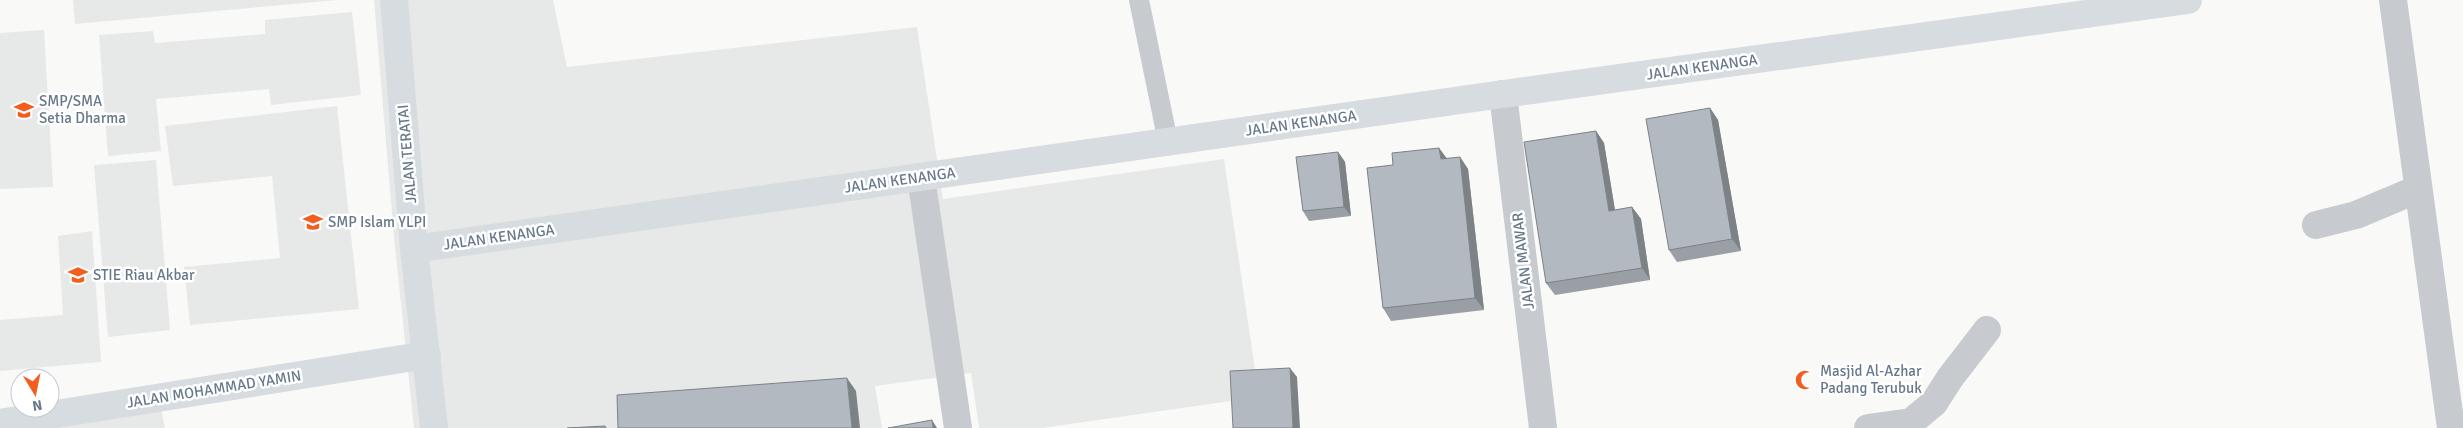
<svg xmlns="http://www.w3.org/2000/svg" width="2463" height="428" viewBox="0 0 2463 428" font-family="Signika,sans-serif">
  <style>
    .built { fill: #e7e8e8 }
    .lines { fill: none; stroke-linecap: round; stroke-linejoin: round }
    .lane { stroke: #c7cbcf; stroke-width: 20 }
    .street { stroke: #c7cbcf; stroke-width: 28 }
    .secondary { stroke: #d6dce0; stroke-width: 28 }
    .wall { fill: #999fa5 }
    .shaded-wall { fill: #7d8286 }
    .building { fill: #b2b9c0; stroke: #7d8286 }
    .labels { text-anchor: middle; stroke-width: 5; stroke-linejoin: round; paint-order: stroke }
    .street-label { font-size: 15px; fill: #66788a; stroke: #fff }
    .poi-label { font-size: 15px; fill: #66788a; stroke: #fff; text-anchor: start }
  </style>
  <rect width="100%" height="100%" fill="#f9f9f7"/>
  <g class="built">
    <path d="M73 0H337L75 24Z"/>
    <path d="M374 0H553L567 67 917 27 943 199 1224 159 1259 397 1042 428H979L971 373 875 386 882 428H414L394 237Z"/>
    <path d="M352 12 361 95 271 105 269 89 156 99 161 151 108 156 99 35 153 31 155 43 265 34V20Z"/>
    <path d="M44 30 53 187 0 189V33Z"/>
    <path d="M337 106 359 309 190 325 184 267 280 258 272 176 173 186 165 126Z"/>
    <path d="M156 160 170 330 108 337 94 165Z"/>
    <path d="M92 231 101 362 0 371V320L63 315 58 236Z"/>
    <path d="M161 409 165 428H41Z"/>
  </g>
  <g class="lines">
    <path class="lane" d="M1139 0 1168 142"/>
    <g class="street">
      <path d="M2393 0 2451 428"/>
      <path d="M1503 94 1543 428"/>
      <path d="M921 177 958 428"/>
      <path d="M2316 225 2356 215 2418 189"/>
      <path d="M1868 428 1911 422 1934 403 1950 378 1987 330"/>
    </g>
    <g class="secondary">
      <path d="M394 0 414 249 434 428"/>
      <path d="M414 249 1503 94 2188 0"/>
      <path d="M0 423 427 355"/>
    </g>
  </g>
  <g class="wall">
    <path d="M1710 108 1718 120 1741 251 1677 262 1669 250Z"/>
    <path d="M1596 131 1604 143 1615 210 1632 207 1641 219 1650 280 1555 295 1546 283Z"/>
    <path d="M1439 148 1447 159 1460 157 1468 169 1484 310 1391 321 1383 308 1393 165Z"/>
    <path d="M1338 152 1345 162 1351 216 1309 221 1303 211Z"/>
  </g>
  <g class="shaded-wall">
    <path d="M1710 108 1718 120 1741 251 1732 239Z"/>
    <path d="M1596 131 1604 143 1617 223 1609 211Z"/>
    <path d="M1439 148 1448 160 1441 159Z"/>
    <path d="M1338 152 1345 162 1351 216 1344 207Z"/>
    <path d="M1460 157 1468 169 1484 310 1475 298Z"/>
    <path d="M1632 207 1641 219 1650 280 1642 268Z"/>
    <path d="M1290 368 1297 377 1300 428H1293Z"/>
    <path d="M847 378 856 391 860 428H852Z"/>
    <path d="M932 420 937 428H933Z"/>
  </g>
  <g class="building">
    <path d="M1710 108 1732 239 1669 250 1646 119Z"/>
    <path d="M1596 131 1609 211 1632 207 1642 268 1546 283 1524 142Z"/>
    <path d="M1439 148 1441 159 1460 157 1475 298 1383 308 1367 168 1393 165 1392 153Z"/>
    <path d="M1338 152 1344 207 1303 211 1296 157Z"/>
    <path d="M1290 368 1293 428H1233L1230 371Z"/>
    <path d="M847 378 852 428H618L617 395Z"/>
    <path d="M932 420 933 428H888Z"/>
    <path d="M605 426 606 428H567Z"/>
  </g>
  <defs>
    <symbol id="school-bare" viewBox="-9 -9 18 18"><path d="M0-5L7-2L0 1L-7-2ZM-4 1L0 2.5L4 1V4Q0 6-4 4Z" fill="#f25e1e" stroke="#fff" stroke-width="2.5" paint-order="stroke"/></symbol>
    <symbol id="mosque-bare" viewBox="-9 -9 18 18"><path d="M3.5-4.9A6 6 0 1 0 3.5 4.9A5 5 0 1 1 3.5-4.9Z" fill="#f25e1e" stroke="#fff" stroke-width="2.5" paint-order="stroke"/></symbol>
  </defs>
  <g fill-rule="evenodd">
    <use href="#school-bare" x="10" y="96" width="28" height="28"/>
    <use href="#school-bare" x="299" y="208" width="28" height="28"/>
    <use href="#school-bare" x="64" y="261" width="28" height="28"/>
    <use href="#mosque-bare" x="1791" y="366" width="28" height="28"/>
  </g>
  <g class="labels">
    <g class="street-label">
      <text transform="translate(1702 67) rotate(-8)" y="5">JALAN KENANGA</text>
      <text transform="translate(1301 123) rotate(-8)" y="5">JALAN KENANGA</text>
      <text transform="translate(407 154) rotate(-95)" y="5">JALAN TERATAI</text>
      <text transform="translate(900 180) rotate(-8)" y="5">JALAN KENANGA</text>
      <text transform="translate(499 237) rotate(-8)" y="5">JALAN KENANGA</text>
      <text transform="translate(1523 261) rotate(-97)" y="5">JALAN MAWAR</text>
      <text transform="translate(214 389) rotate(-9)" y="5">JALAN MOHAMMAD YAMIN</text>
    </g>
    <g class="poi-label">
      <text x="39" y="106">SMP/SMA<tspan x="39" dy="17">Setia Dharma</tspan></text>
      <text x="328" y="227">SMP Islam YLPI</text>
      <text x="93" y="280">STIE Riau Akbar</text>
      <text x="1820" y="376">Masjid Al-Azhar<tspan x="1820" dy="17">Padang Terubuk</tspan></text>
    </g>
  </g>
  <g transform="translate(35 393) rotate(170)"><circle r="24" fill="#ffffff" stroke="#c2c9d0"/>
  <path d="M0-4L9 19L0 12L-9 19Z" fill="#f25e1e"/>
  <text y="-8" font-size="14" font-weight="bold" text-anchor="middle" fill="#66788a">N</text>
  </g>
</svg>
